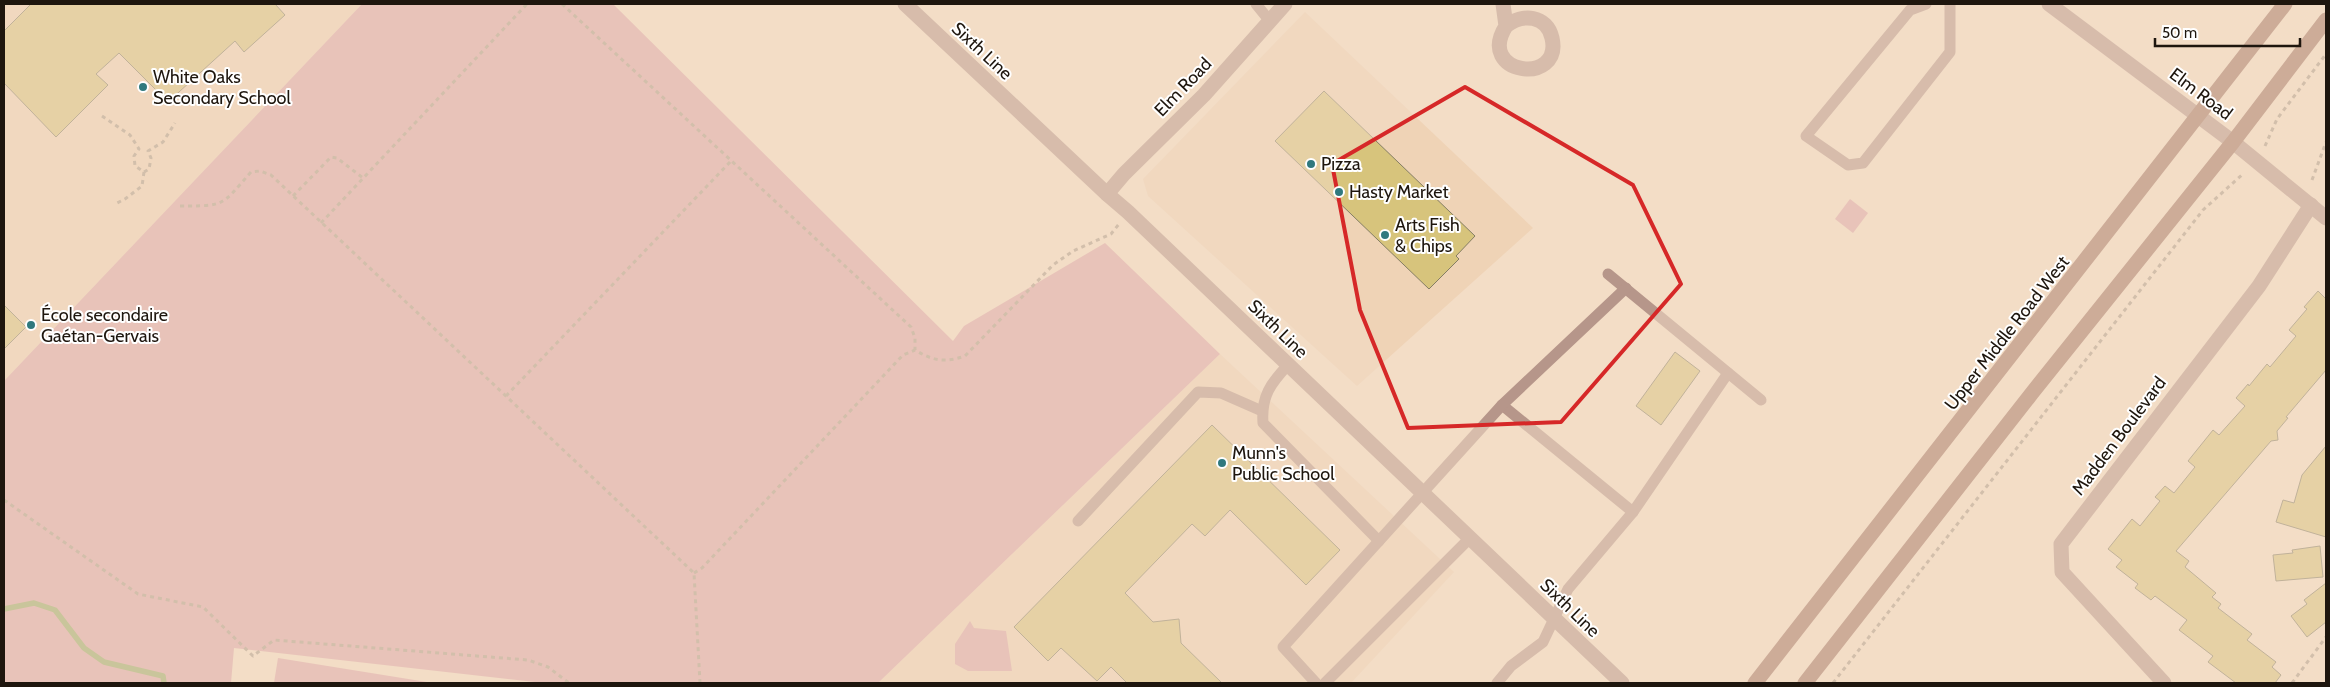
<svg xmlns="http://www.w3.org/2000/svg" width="2330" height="687" viewBox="0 0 2330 687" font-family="Cabin,sans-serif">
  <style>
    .built { fill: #efd3b6 }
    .green { fill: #dca5a8 }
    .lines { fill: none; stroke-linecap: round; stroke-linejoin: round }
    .stream { stroke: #97a966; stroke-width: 5.5 }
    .building { fill: #d7c47c; stroke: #857e64 }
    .path { stroke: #ac9b89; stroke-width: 3; stroke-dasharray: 4 4; stroke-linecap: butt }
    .service { stroke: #b6968a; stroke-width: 11 }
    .minor { stroke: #b6968a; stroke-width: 15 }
    .tertiary { stroke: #b6968a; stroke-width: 15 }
    .secondary { stroke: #9f7160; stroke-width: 15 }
    .marked { fill: none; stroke: #d62828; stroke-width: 4; stroke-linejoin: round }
    .poi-dot { fill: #30797e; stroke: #fff; stroke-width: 2 }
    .labels { text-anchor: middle; stroke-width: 4; stroke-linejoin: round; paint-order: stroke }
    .street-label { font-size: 18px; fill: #1e160e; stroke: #fff }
    .poi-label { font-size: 18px; fill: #1e160e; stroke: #fff; text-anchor: start }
  </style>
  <rect width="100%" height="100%" fill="#f3ddc6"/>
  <g class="built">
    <path d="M4 4H362L4 381Z"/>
    <path d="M1305 12 1533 228 1357 386 1148 196 1143 179Z"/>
    <path d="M1220 354 1454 572 1351 683H878Z"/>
  </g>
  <g class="green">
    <path d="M362 4H613L953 341 964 326 1105 243 1220 354 878 683H544L234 648 231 683H4V381Z"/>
    <path d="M1850 199 1868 213 1853 233 1835 219Z"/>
    <path d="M970 621 974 628 1006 631 1012 671H968L955 664V644Z"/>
    <path d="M278 658 433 683H274Z"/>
  </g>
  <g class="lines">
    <path class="stream" d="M4 609 34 603 55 610 84 648 104 662 163 676 164 683"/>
  </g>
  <g class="building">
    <path d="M31 4H275L285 15 244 52 235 41 168 102 119 53 96 74 108 85 56 137 4 83V31Z"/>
    <path d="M1324 91 1475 236 1456 256 1459 259 1429 289 1275 141Z"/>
    <path d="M2318 291 2326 299V370L2286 417 2288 418 2277 431 2278 440 2271 441 2176 551 2189 561 2185 567 2216 593 2212 597 2221 604 2218 608 2252 634 2247 640 2276 662 2272 667 2281 675 2275 683H2236L2208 662 2213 656 2179 630 2187 620 2155 596 2151 600 2135 588 2138 584 2116 567 2122 560 2108 549 2132 519 2140 526 2160 501 2155 497 2165 486 2174 493 2195 467 2188 461 2213 430 2219 435 2245 406 2236 398 2248 384 2249 386 2267 364 2270 367 2296 336 2289 330 2307 309 2304 307Z"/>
    <path d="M4 305 26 327 4 349Z"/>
    <path d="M1675 352 1700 371 1661 425 1636 406Z"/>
    <path d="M1212 425 1340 550 1306 585 1230 510 1205 536 1192 524 1125 593 1153 622 1179 619 1181 643 1222 683H1127L1111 667 1097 681 1061 648 1048 661 1014 627Z"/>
    <path d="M2326 446V537L2276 522 2283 500 2294 503 2302 475Z"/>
    <path d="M2320 546 2323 577 2276 581 2273 555 2293 553 2292 550Z"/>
    <path d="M2326 583V622L2307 637 2291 616 2307 604 2304 600Z"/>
  </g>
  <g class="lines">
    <g class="path">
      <path d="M562 4 911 327 915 338V350"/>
      <path d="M102 116 130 135 139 149 134 156 135 166 144 172 142 186 125 199 115 204"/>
      <path d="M2265 146 2277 119 2326 54"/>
      <path d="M144 172 149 169 151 158 148 151 163 142 175 123"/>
      <path d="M2312 180 2326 142"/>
      <path d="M293 196 331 157 337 158 363 178"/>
      <path d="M180 206C226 206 221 206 251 172L260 171 271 175 694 573 700 683"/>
      <path d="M321 223 527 4"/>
      <path d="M506 396 731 161"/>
      <path d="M4 500 138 594 203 607 253 656 274 640 528 660 548 667 569 683"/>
      <path d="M694 573 702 568 903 355 915 350C933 361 945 363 965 356L1053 265 1073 251 1111 234 1119 224"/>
      <path d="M1833 683 2203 210 2244 173"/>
      <path d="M2292 683 2326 637"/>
    </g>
    <g class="service">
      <path d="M1256 4 1269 20"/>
      <path d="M1926 4 1910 10 1806 136 1848 165 1863 163 1950 52V4"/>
      <path d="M1608 274 1761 400"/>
      <path d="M1288 365C1271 383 1261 396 1263 423L1379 541"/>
      <path d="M1502 405 1633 512"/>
      <path d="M1078 521 1198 392 1221 393 1262 411"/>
      <path d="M1316 683 1283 647 1502 405 1626 288"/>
      <path d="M1325 683 1470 538"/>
      <path d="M1497 683 1511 666 1543 642 1568 589 1633 512 1728 373"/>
    </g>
    <g class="minor">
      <path d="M1503 4 1506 26C1475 75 1563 86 1552 38 1547 15 1522 13 1506 26"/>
      <path d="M2049 4 2233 142 2326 218"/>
      <path d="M1107 194 1124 174 1204 95 1285 4"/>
      <path d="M2164 683 2062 572 2061 544 2259 286 2311 205"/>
    </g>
    <path class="tertiary" d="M905 4 1107 194 1128 212 1622 683"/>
    <g class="secondary">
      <path d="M1755 683 2285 4"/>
      <path d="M1805 683 2032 393 2233 142 2326 20"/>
    </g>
  </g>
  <path d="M0 0H2330V687H0ZM1465 87 1633 185 1681 284 1561 422 1408 428 1360 310 1332 164Z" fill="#f3ddc6" fill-opacity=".55" fill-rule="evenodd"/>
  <path class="marked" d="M1465 87 1633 185 1681 284 1561 422 1408 428 1360 310 1332 164Z"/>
  <g class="poi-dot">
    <circle cx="143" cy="87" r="5"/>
    <circle cx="1311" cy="164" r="5"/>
    <circle cx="1339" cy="192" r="5"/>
    <circle cx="1385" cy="235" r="5"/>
    <circle cx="31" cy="325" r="5"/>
    <circle cx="1222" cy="463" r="5"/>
  </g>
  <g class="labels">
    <g class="street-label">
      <text transform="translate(982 51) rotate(43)" y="6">Sixth Line</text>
      <text transform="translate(1183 87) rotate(-46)" y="6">Elm Road</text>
      <text transform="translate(2201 94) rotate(37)" y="6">Elm Road</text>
      <text transform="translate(1278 329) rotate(44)" y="6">Sixth Line</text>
      <text transform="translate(2007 333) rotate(-52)" y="6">Upper Middle Road West</text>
      <text transform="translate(2119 436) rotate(-53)" y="6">Madden Boulevard</text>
      <text transform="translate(1570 608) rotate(44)" y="6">Sixth Line</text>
    </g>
    <g class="poi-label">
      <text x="153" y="83">White Oaks<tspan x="153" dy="21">Secondary School</tspan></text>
      <text x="1321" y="170">Pizza</text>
      <text x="1349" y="198">Hasty Market</text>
      <text x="1395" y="231">Arts Fish<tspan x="1395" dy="21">&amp; Chips</tspan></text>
      <text x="41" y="321">École secondaire<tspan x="41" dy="21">Gaétan-Gervais</tspan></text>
      <text x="1232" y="459">Munn's<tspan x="1232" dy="21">Public School</tspan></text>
    </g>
  </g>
  <rect width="2330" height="687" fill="none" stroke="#1e160e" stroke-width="10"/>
  <path d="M2155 38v8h145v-8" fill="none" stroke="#1e160e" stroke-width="2.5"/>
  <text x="2162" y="38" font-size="15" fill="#1e160e" stroke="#ffffff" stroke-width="4" paint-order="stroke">50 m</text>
</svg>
